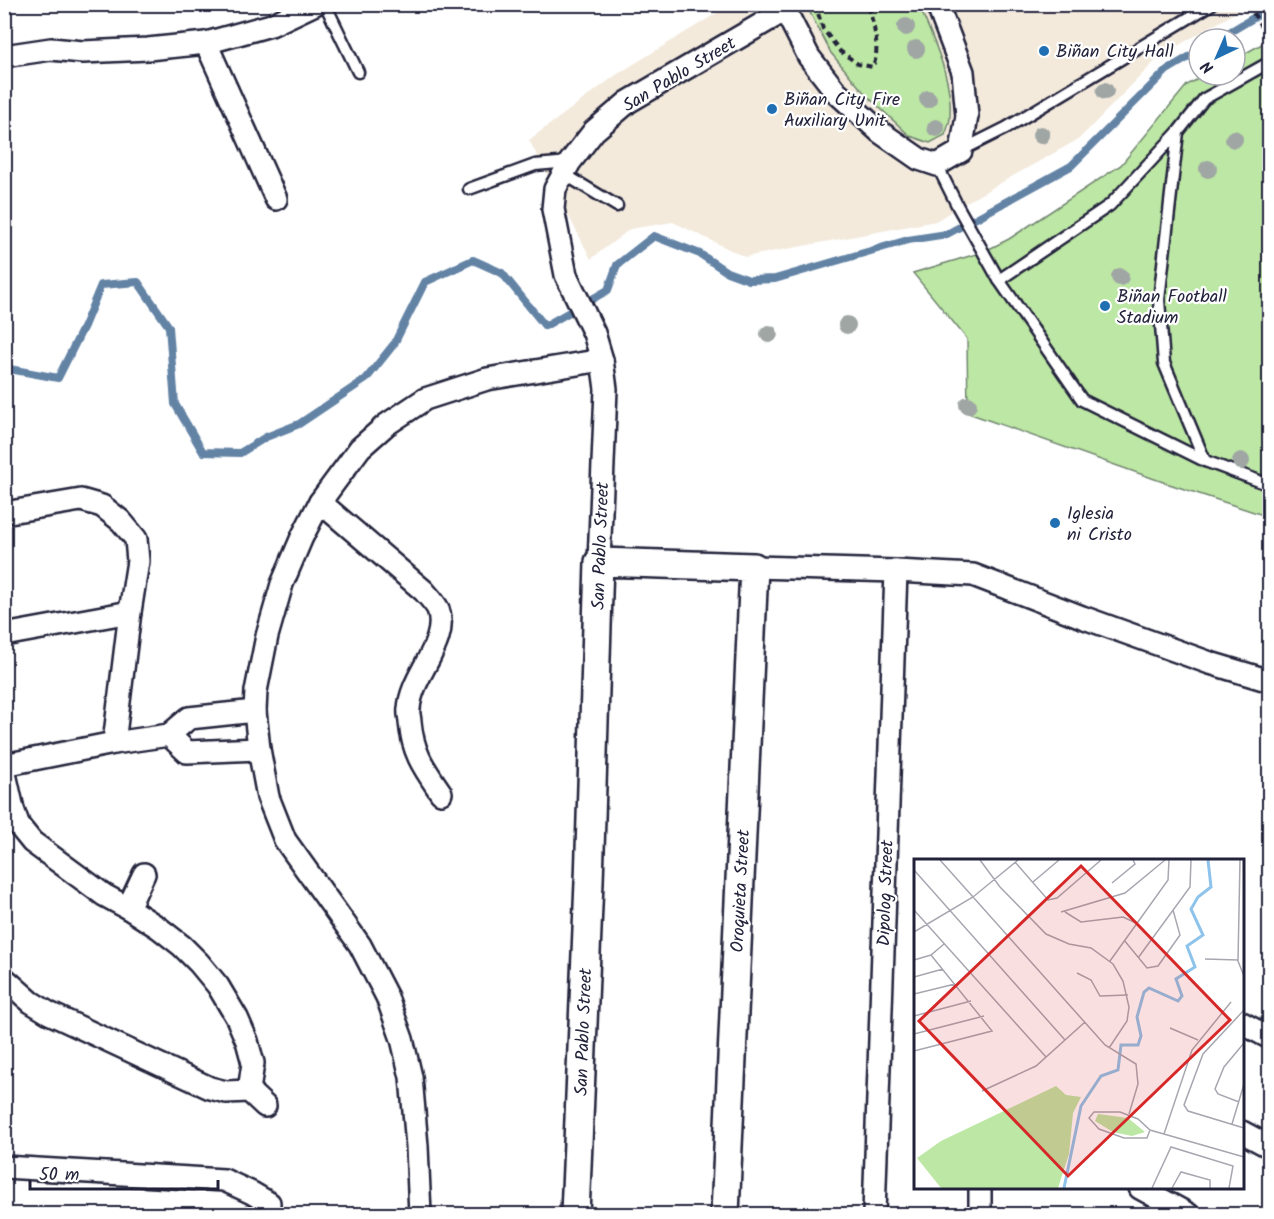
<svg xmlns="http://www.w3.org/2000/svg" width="1274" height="1219" viewBox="0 0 1274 1219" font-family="Kalam,sans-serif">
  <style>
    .built { fill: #f3eadc }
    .green { fill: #bde7a4; stroke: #708470; stroke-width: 1.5 }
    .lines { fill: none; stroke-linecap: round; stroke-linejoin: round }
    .stream { stroke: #6383a5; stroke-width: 8 }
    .service-casing { stroke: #22223b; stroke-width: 15 }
    .minor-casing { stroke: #22223b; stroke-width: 26 }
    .tertiary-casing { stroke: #22223b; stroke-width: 32 }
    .path { stroke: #22223b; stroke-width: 4; stroke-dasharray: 6 4.5; stroke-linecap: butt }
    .service { stroke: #fff; stroke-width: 10 }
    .minor { stroke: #fff; stroke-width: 21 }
    .tertiary { stroke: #fff; stroke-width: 27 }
    .tree { fill: #9fa6a4 }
    .poi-dot { fill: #1f6fb2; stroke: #fff; stroke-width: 2 }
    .labels { text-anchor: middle; stroke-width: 4.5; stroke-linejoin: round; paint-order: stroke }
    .poi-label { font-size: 18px; fill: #22223b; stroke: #fff; text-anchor: start }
    .street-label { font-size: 18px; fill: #22223b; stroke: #fff }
    .inset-river { fill: none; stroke: #8ec4ec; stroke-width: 3 }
    .inset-road { fill: none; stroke: #a7a7b1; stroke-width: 1.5 }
    .view { fill: #d62828; fill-opacity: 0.15; stroke: #d62828; stroke-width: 3 }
    .inset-edge { fill: none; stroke: #22223b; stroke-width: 3 }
  </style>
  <rect width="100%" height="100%" fill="#fff"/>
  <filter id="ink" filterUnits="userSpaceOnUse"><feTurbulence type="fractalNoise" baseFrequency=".0167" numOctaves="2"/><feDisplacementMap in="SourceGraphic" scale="12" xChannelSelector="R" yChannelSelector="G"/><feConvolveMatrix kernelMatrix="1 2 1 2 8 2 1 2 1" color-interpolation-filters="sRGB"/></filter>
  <g filter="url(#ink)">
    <path class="built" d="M730 5H1249L1160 56 1079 139 958 207 936 221 745 257 673 222 630 229 591 259 529 140 616 75Z"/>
    <g class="green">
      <path d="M806 5H919C933 40 953 78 950 117 950 123 947 129 945 135L930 143 910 136 866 95 831 53Z"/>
      <path d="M1269 40V517L1166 483 968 413 967 339 913 273 983 252 1009 239 1121 165 1187 85 1205 75H1235V59Z"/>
    </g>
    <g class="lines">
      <g class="stream">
        <path d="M1218 39 1270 8"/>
        <path d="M4 368 58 378 84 326 101 285 138 282 169 327 175 404 203 452 240 453 266 437 299 424 366 379 394 344 425 282 473 260 502 273 545 326 608 290 617 265 654 236 700 254 727 272 749 280 775 279 908 240 947 234 1071 166 1167 70 1199 51"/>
      </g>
      <defs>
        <g id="service">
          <path d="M325 4 358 72"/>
          <path d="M1178 132 1159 300 1164 363 1205 461"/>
          <path d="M962 150 1006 128 1212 4"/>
          <path d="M937 165 958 207 999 280 1082 400 1205 461 1270 485"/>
          <path d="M564 174 617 206"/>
          <path d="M469 189 535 165 570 162"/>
          <path d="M999 280 1110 205 1178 132 1204 99 1270 62"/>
        </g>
        <g id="minor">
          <path d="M782 4 809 57 837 93 880 132 919 159 937 165 961 151 967 116 963 72 937 4"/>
          <path d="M206 43 276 199"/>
          <path d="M4 56 51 49 83 52 148 49 206 43 271 25 315 4"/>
          <path d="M320 502 424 591C429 597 435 603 438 609 450 643 411 674 409 709 408 713 410 718 410 722 413 754 424 768 441 793"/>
          <path d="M4 513 81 500 102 506 121 521 136 539 138 561 130 612 114 743"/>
          <path d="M599 562 606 389 602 360 594 333 566 275 553 209 555 189 570 162 594 131 628 102 784 11"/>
          <path d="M754 567 896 571 973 575 1082 617 1210 663 1270 681"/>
          <path d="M4 635 130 612"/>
          <path d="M169 735 187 752 259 749"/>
          <path d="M4 765 114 743 169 735 189 718 255 711"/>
          <path d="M4 769 13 809 19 826 32 842 104 895 128 908 159 928 182 946 199 963 218 986 237 1018 247 1041 253 1063 249 1091"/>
          <path d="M128 908 144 874"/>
          <path d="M4 978 31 1002 49 1013 210 1088 226 1092 249 1091 265 1106"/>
          <path d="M1242 1023 1270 1038"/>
          <path d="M1242 1132 1270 1147"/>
          <path d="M4 1167 224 1180 252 1193 269 1203 268 1214"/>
          <path d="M1140 1188 1188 1214"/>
          <path d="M420 1214 417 1146 411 1077 402 1039 387 997 360 945 285 840 268 797 259 749 255 711 256 691 267 636 282 584 302 537 320 502 360 448 386 425 425 399 487 379 602 360"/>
          <path d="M874 1214 896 571"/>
          <path d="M980 1214V1188"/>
        </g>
        <path id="tertiary" d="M575 1214 589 882 599 562 754 567 725 1214"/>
      </defs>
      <use href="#service" class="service-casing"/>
      <use href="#minor" class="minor-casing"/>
      <use href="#tertiary" class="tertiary-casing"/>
      <g class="path">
        <path d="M815 4 823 29 840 51 858 64 873 67C881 46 873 25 868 4"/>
        <path d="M1248 4 1270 42"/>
      </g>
      <use href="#service" class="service"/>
      <use href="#minor" class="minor"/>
      <use href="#tertiary" class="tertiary"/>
    </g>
    <g class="tree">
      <circle cx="906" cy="27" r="9"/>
      <circle cx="916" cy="49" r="9"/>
      <circle cx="1105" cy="91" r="9"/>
      <circle cx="928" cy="99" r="9"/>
      <circle cx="936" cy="128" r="9"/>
      <circle cx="1041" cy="135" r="9"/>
      <circle cx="1234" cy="139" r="9"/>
      <circle cx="1208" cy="169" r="9"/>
      <circle cx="1120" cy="277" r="9"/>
      <circle cx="847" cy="325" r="9"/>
      <circle cx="769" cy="334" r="9"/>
      <circle cx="968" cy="405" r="9"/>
      <circle cx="1241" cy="461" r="9"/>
    </g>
  </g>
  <g class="poi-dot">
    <circle cx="1044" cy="51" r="6"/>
    <circle cx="772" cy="109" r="6"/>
    <circle cx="1105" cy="306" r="6"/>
    <circle cx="1055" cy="523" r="6"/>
  </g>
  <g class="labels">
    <g class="poi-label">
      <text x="1056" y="57">Biñan City Hall</text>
      <text x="784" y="105">Biñan City Fire<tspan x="784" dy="21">Auxiliary Unit</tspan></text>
      <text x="1117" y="302">Biñan Football<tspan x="1117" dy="21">Stadium</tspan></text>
      <text x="1067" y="519">Iglesia<tspan x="1067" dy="21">ni Cristo</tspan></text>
    </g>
    <g class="street-label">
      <text transform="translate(679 74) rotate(-31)" y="6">San Pablo Street</text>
      <text transform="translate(600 546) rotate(-88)" y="6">San Pablo Street</text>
      <text transform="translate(740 891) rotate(-87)" y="6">Oroquieta Street</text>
      <text transform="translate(885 893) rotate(-88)" y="6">Dipolog Street</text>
      <text transform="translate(583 1032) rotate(-88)" y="6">San Pablo Street</text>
    </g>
  </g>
  <g transform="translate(914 859)">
    <rect width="330" height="330" fill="#fff"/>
    <path d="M142 227 152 236 167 238 159 254 155 295 144 329H27L3 299 27 282ZM184 255 214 259 231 273 218 277 199 273 181 262Z" fill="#bde7a4"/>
    <path class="inset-river" d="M150 329 167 247 187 217 204 211 207 186H224L227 177 223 158 230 133 235 129 264 142 268 137 262 120 281 108 273 87 289 76 277 50 284 38 297 28 294 1"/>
    <path class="inset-road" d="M26 1 191 186 222 205 224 225 215 255M66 1 86 28 132 75 155 85 177 89 199 105 209 122 215 148 213 162 195 189M326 1 324 102 330 117M101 3 134 41 143 39 187 1M0 11 151 181M119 23 145 1M198 24 221 5 219 1M0 51 132 198M147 53 211 34 251 1M151 53 167 63 209 58 222 64M0 73 59 38 104 1M210 81 233 109 244 107 266 76 259 51M224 99 276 28 277 1M291 100 324 101M0 101 17 96 30 85M196 102 254 21 255 1M163 114 177 121 186 137 214 136M0 118 29 110M0 135 41 125M330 151 289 195 270 246 274 252 330 269M0 157 57 142M256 169 284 181M0 175 70 157M0 192 78 172 17 96M68 232 122 207 171 163M325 243 304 235 301 230 310 208 330 184M318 265 330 225M236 271 233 279H210L185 270 175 259 180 253H206L224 260 236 271 330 298M250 275 278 191 317 143M238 329 257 288 319 307 315 329M258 329 267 313 296 321V329"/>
    <path class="view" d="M167 7 316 161 154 317 5 162Z"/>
    <rect width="330" height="330" class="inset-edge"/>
  </g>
  <rect width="1274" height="1219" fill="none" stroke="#fff" stroke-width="24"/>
  <rect x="12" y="12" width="1250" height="1195" fill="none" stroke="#22223b" stroke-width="2" filter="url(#ink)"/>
  <g transform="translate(1217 57) rotate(224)"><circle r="28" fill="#ffffff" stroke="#a7a7b1" stroke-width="1.5"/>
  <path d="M0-4.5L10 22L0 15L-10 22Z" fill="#1f6fb2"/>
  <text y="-9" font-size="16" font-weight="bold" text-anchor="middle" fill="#22223b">N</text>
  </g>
  <path d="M30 1180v9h188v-9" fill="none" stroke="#22223b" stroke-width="3"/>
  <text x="39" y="1180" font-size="18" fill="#22223b" stroke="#ffffff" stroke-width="4.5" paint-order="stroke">50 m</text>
</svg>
